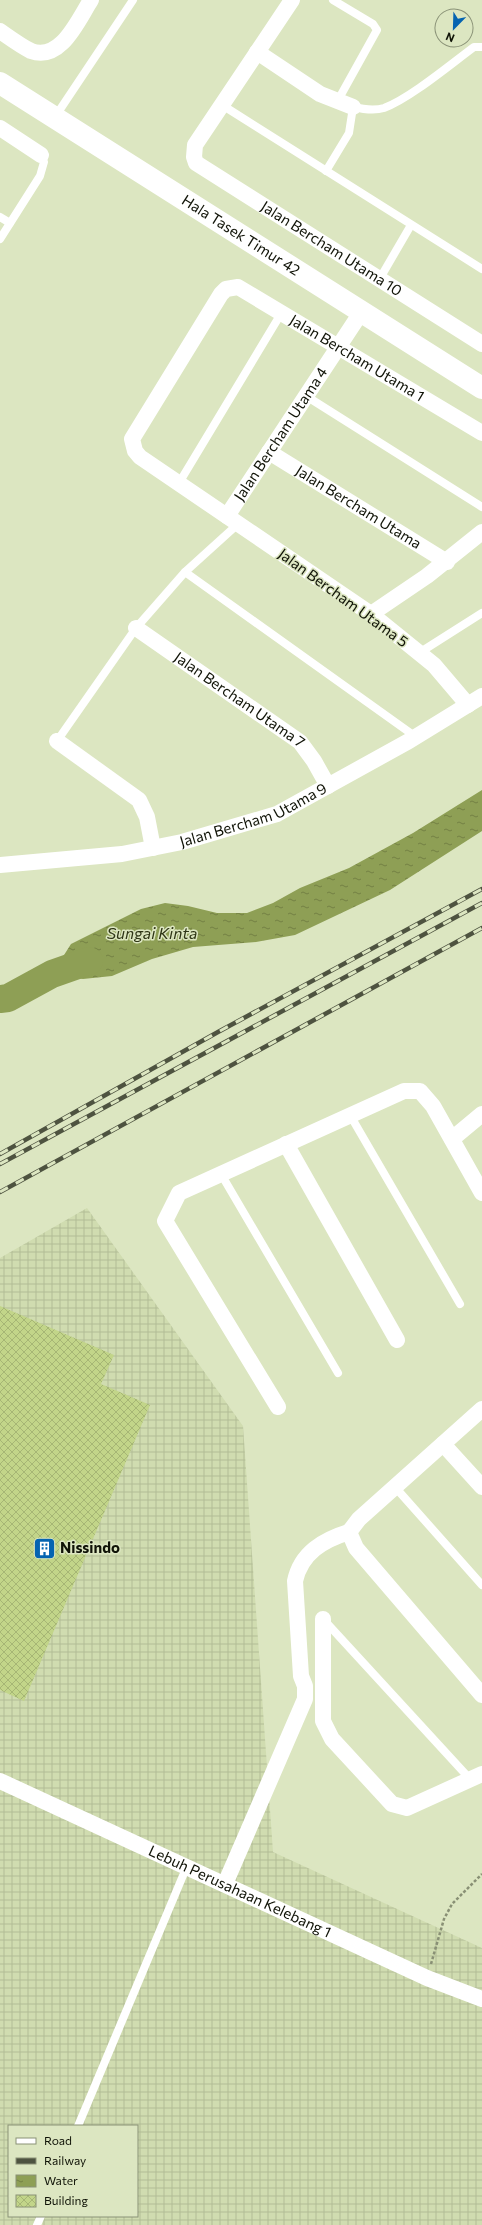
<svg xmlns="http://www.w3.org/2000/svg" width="482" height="2225" viewBox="0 0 482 2225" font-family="Commissioner,sans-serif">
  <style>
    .industrial { fill: url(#industrial-grid); fill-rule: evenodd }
    .water { fill: url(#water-ripples) }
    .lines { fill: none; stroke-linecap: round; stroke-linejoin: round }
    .river { stroke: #8e9f55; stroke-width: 28 }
    .building { fill: url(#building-cross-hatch) }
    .path { stroke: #899075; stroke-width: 2.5; stroke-dasharray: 3 2; stroke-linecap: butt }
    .lane { stroke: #fff; stroke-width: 8 }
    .street { stroke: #fff; stroke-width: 16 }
    .secondary { stroke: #fff; stroke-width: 22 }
    .rail-casing { stroke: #4e5340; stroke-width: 4.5 }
    .rail { stroke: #dce6c1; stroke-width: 3; stroke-dasharray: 9; stroke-linecap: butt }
    .labels { text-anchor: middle; stroke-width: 3; stroke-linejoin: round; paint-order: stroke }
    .street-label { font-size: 15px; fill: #101307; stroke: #dce6c1 }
    .poi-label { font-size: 15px; font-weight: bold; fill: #101307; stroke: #dce6c1; text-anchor: start }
    .water-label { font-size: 16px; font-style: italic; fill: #2e3515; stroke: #dce6c1 }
  </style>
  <defs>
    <pattern id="industrial-grid" width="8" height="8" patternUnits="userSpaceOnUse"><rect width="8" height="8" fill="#d0dcb0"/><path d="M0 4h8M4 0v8" fill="none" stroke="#b2bc96"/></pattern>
    <pattern id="water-ripples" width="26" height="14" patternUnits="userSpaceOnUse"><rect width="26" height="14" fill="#8e9f55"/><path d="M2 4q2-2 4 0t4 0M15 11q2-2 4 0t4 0" fill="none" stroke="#738044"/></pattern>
    <pattern id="building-cross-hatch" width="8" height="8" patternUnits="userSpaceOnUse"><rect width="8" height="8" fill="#c2d589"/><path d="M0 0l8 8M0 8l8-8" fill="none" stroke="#a6b675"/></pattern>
  </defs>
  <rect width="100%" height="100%" fill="#dce6c1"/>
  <path class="industrial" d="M87 1208 243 1426 273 1852 482 1948V2225H0V1258ZM9 2126H137V2216H9Z"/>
  <path class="water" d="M482 790V831L390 890 295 935 256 942 193 947 152 959 112 976 83 979 52 974 71 944 141 909 165 903 188 906 217 913H247L273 903 300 888 349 868 413 833Z"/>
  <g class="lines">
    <path class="river" d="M0 999 8 998 52 974 89 961"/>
  </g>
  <path class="building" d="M0 1306 114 1355 101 1384 150 1405 24 1701 0 1690Z"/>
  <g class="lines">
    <path class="path" d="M431 1964 444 1919 452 1904 482 1874"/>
    <g class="lane">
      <path d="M333 0 373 24 377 30 337 102"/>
      <path d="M222 105 482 269"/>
      <path d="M55 117 133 0"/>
      <path d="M326 171 349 133 353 107C362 109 374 111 384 108 409 99 451 64 474 47H482"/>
      <path d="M0 217 10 223"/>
      <path d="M0 239 40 176 44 162 41 155"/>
      <path d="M379 280 411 225"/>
      <path d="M306 396 482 507"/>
      <path d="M179 483 282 312"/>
      <path d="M185 572 416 737"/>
      <path d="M419 653 482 613"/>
      <path d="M57 741 136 628 185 572 238 524"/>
      <path d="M350 1115 460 1304"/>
      <path d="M221 1174 338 1373"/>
      <path d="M395 1487 482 1585"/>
      <path d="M324 1620 470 1779"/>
      <path d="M78 2126 187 1866"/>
      <path d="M37 2225 41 2216"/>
    </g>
    <g class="street">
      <path id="s1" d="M292 0 195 145 194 157 196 163 482 344"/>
      <path d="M0 31C10 38 21 46 31 51 61 62 78 20 91 0"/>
      <path d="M257 52 320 94 353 107"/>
      <path d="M0 128 41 155"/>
      <path id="s2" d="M269 452 447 562"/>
      <path id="s3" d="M227 516 362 311"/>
      <path d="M371 614 427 576 482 532"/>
      <path id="s4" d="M136 628 300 742 314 761 328 786"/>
      <path id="s5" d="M468 705 434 665 371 614 140 457 135 451 132 439 221 294 226 289 238 287 482 433"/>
      <path d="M57 741 139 800 147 817 153 848"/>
      <path id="s6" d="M0 865 122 854 182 842 277 814 409 741 482 696"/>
      <path d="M452 1139 482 1114"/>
      <path d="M286 1144 397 1340"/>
      <path d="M278 1407 165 1221 179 1193 404 1091H420L433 1106 482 1193"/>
      <path d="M482 1409 359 1519 349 1532 356 1548 482 1695"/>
      <path d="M443 1444 482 1487"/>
      <path d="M323 1619V1721L332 1739 392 1804 407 1808 482 1774"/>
      <path id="s7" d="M0 1781 427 1978 482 1999"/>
      <path d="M225 1884 305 1699V1686L301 1676 295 1581C301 1553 323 1540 349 1532"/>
    </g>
    <path class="secondary" id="s8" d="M0 83 482 388"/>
    <defs>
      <g id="rail">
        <path d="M0 1154 218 1032 482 889"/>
        <path d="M0 1164 482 903"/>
        <path d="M0 1192 482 928"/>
      </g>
    </defs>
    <use href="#rail" class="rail-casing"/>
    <use href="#rail" class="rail"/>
  </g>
  <defs>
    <symbol id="building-square" viewBox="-11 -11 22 22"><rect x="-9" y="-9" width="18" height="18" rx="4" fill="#0564b1" stroke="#dce6c1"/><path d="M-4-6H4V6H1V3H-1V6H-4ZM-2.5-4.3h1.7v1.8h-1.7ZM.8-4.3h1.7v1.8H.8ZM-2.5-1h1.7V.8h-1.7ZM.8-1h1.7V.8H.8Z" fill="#fff"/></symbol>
  </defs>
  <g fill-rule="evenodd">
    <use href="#building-square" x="32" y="1536" width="25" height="25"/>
  </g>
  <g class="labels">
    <g class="street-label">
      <text dy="5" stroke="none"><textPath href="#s8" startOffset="285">Hala Tasek Timur 42</textPath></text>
      <text dy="5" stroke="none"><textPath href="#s1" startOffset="353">Jalan Bercham Utama 10</textPath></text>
      <text dy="5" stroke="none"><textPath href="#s5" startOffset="761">Jalan Bercham Utama 1</textPath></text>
      <text dy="5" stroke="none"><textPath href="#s3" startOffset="98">Jalan Bercham Utama 4</textPath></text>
      <text dy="5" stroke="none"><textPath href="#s2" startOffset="105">Jalan Bercham Utama</textPath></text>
      <text transform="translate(343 598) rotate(36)" y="5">Jalan Bercham Utama 5</text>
      <text dy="5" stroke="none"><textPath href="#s4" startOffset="126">Jalan Bercham Utama 7</textPath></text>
      <text dy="5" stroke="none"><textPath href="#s6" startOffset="260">Jalan Bercham Utama 9</textPath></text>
      <text dy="5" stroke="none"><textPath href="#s7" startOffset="264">Lebuh Perusahaan Kelebang 1</textPath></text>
    </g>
    <g class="poi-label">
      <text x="60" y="1553">Nissindo</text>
    </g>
    <g class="water-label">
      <text x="152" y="939">Sungai Kinta</text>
    </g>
  </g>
  <rect x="8" y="2125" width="130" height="92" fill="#dce6c1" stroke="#8a9277"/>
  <rect x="16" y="2138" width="20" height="6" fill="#ffffff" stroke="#8a9277"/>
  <text x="44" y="2145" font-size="12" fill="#101307">Road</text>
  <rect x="16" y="2158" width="20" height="6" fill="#4e5340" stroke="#8a9277"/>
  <text x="44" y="2165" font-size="12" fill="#101307">Railway</text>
  <rect x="16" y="2175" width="20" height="12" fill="url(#water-ripples)" stroke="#8a9277"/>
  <text x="44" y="2185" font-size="12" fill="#101307">Water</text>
  <rect x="16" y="2195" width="20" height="12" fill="url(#building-cross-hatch)" stroke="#8a9277"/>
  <text x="44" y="2205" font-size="12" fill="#101307">Building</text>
  <g transform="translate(454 28) rotate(203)"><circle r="19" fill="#dce6c1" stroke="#8a9277"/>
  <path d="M0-3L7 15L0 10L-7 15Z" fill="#0564b1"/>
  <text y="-6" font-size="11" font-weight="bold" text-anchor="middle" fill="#101307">N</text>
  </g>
</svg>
